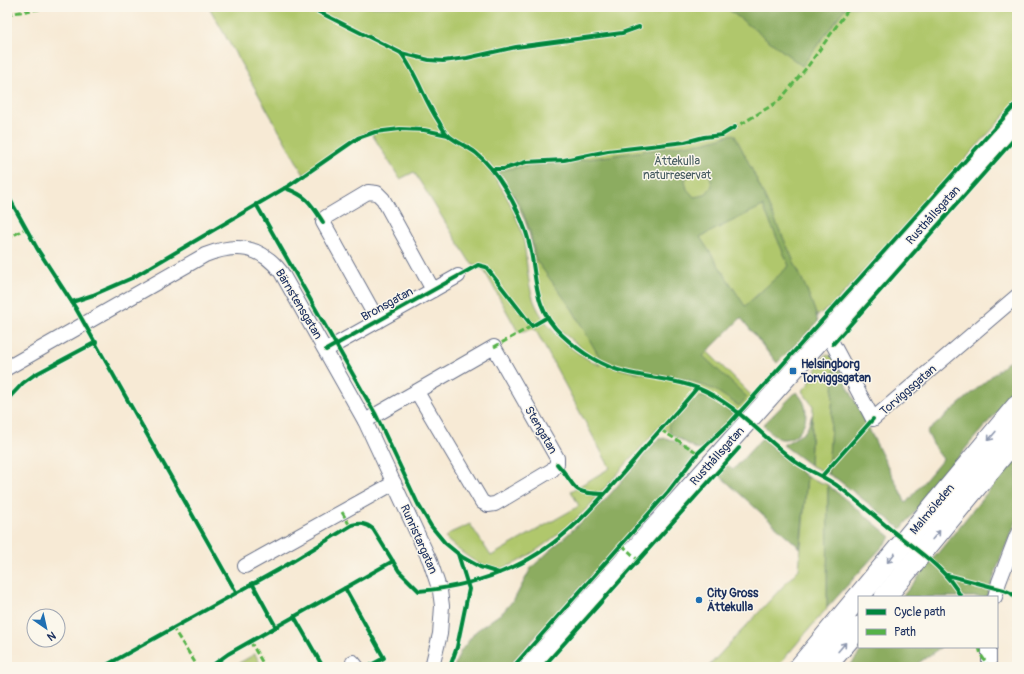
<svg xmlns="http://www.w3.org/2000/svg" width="1024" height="674" viewBox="0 0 1024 674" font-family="Pangolin,sans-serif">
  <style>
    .green { fill: #b0c76c; stroke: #667b65; fill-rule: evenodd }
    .forest { fill: #8cac60; stroke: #546e5f; fill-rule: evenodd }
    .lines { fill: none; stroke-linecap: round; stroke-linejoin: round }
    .minor-casing { stroke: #687088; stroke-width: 16 }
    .major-casing { stroke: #687088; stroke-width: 20 }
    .highway-casing { stroke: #687088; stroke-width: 23 }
    .minor { stroke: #fff; stroke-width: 14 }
    .major { stroke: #fff; stroke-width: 18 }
    .highway { stroke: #fff; stroke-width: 21 }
    .quiet { stroke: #55b248; stroke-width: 3; stroke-dasharray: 6 3; stroke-linecap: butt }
    .cycleway-casing { stroke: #fbf7ec; stroke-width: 6 }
    .cycleway { stroke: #00873e; stroke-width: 4 }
    .oneway { stroke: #8d97ae }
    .poi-dot { fill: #1f6fb2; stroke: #fbf7ec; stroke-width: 1.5 }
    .labels { text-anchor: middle; stroke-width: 3; stroke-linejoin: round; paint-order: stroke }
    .park-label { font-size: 12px; fill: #485d62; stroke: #fbf7ec }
    .street-label { font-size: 12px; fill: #1b2f5e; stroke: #fbf7ec }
    .poi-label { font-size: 12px; font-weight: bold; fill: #1b2f5e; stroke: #fbf7ec; text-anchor: start }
  </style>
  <rect width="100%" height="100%" fill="#fbf7ec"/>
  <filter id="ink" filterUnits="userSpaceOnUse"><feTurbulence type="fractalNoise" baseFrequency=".025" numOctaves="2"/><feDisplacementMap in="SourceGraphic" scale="8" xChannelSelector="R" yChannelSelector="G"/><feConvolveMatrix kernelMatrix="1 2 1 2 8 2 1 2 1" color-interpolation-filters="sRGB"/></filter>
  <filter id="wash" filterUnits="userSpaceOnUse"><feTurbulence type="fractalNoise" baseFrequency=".012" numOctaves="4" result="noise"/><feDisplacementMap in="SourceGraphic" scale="16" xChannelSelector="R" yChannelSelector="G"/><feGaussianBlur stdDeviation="0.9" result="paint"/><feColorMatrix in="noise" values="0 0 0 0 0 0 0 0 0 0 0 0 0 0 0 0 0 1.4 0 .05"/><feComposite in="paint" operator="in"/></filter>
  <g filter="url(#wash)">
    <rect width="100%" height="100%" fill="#f7ead5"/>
    <g class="green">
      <path d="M209 7H1017V102L833 305 817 316 812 305 769 354 741 317 706 350 753 397 735 416 698 450 668 432 661 425 604 489C598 492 597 497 593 502 589 507 584 511 580 515 566 529 516 570 496 569 479 568 457 549 445 538L450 533 470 524 491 556 579 506 571 491 610 468 535 329 518 332 484 270 470 262 414 172 400 179 370 131C345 142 326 160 304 175ZM488 162C506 180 527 217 531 242 535 264 535 287 544 308 556 334 583 345 601 366 574 354 545 329 534 301 527 283 527 257 523 237 518 216 500 181 485 164Z"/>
      <path d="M826 354 833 357 835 361 828 474 810 465 813 406 802 391 810 383V379Z"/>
      <path d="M807 477 828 485 827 608 777 667H708L799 569Z"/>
      <path d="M255 654 262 667H242L239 663Z"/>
    </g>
    <g class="forest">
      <path d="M725 7H846L802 66Z"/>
      <path d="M734 134C754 171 770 210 788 248 798 272 812 297 818 322L777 363 741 318 703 356 747 397 739 406 715 390 689 380 629 371 614 367 601 360 572 309 536 260 530 231 520 205 497 171 532 165 560 163 706 142ZM701 169 710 176 712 186 705 195 694 197 687 189 685 180 692 172ZM763 206 789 266 745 306 700 237Z"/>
      <path d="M1017 354V389L970 443 901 529 837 479 828 474 835 361 906 503 943 459 936 450 927 432Z"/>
      <path d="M796 392C818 411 800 446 777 438L763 425Z"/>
      <path d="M706 396 736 415 700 450 696 449 670 433 668 426 694 399Z"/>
      <path d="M812 415 810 465 783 445 804 433 808 427Z"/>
      <path d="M666 438 674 441 695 455 656 505 508 667H454L460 652 476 631 503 612 515 598 531 568 605 500 658 439Z"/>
      <path d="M762 438 807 477 800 548 718 474 727 465 733 470Z"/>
      <path d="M1017 456V520L1001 557 987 597H902Z"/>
      <path d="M828 485 891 537 827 608Z"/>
      <path d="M864 647H941L913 667H849Z"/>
    </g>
  </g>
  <g filter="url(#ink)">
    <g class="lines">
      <defs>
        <g id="minor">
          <path d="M378 321 323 222 326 217 368 192 377 193 383 199 433 290"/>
          <path d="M827 333 873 419 1017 296"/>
          <path d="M326 350 458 276"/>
          <path d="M7 368 205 255C236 243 260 245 281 272L365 421 430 561 440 591 442 606 440 634 432 667"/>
          <path d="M365 421 494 347 557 458V464L552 470 495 504 488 505 482 502 417 392"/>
          <path d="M245 566 394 483"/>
          <path d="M995 597 999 582 1017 535"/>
          <path d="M989 647V667"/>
          <path d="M353 662 357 667"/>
        </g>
        <path id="major" d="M529 667 1017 120"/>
        <g id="highway">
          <path d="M885 597 1017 437"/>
          <path d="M800 667 1017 406"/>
          <path d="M825 667 859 627"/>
        </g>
      </defs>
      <use href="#minor" class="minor-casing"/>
      <use href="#major" class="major-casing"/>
      <use href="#highway" class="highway-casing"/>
      <use href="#minor" class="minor"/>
      <use href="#major" class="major"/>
      <use href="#highway" class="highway"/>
      <g class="quiet">
        <path d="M7 14 52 7"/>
        <path d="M733 129 779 101 808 66 850 7"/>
        <path d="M7 239 26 228"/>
        <path d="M494 347 532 326"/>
        <path d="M661 430 698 453"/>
        <path d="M342 512 350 526"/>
        <path d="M622 545 638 560"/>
        <path d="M172 627 198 667"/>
        <path d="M250 641 265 667"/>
        <path d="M979 647 981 655 989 667"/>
        <path d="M7 665 8 667"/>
      </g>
      <defs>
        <g id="cycleway">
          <path d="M309 7 401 53 429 60 443 61 467 58 516 47 622 33 639 27"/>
          <path d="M401 53C417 74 424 100 439 122 441 126 444 132 448 135 455 142 467 146 476 153 497 170 517 206 526 232 539 270 529 305 562 335 580 352 601 366 625 372 649 378 674 379 698 388 737 404 763 438 796 462 810 472 826 477 839 487 857 500 873 515 890 529 915 549 946 568 961 597"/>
          <path d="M492 169H504L526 162 564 160 608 151 685 142 704 137 722 135 735 127"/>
          <path d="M285 188C307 196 310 202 323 222"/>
          <path d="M7 194 38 250 75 307 236 592"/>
          <path d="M256 204 376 415 418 504 431 526 445 543 462 557 480 567 499 573"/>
          <path d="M72 302 93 295 132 278 290 185 358 138 375 132 400 129 424 130 448 135"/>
          <path d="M833 344 1017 136"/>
          <path d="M326 350 478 265 486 267 532 326 546 318"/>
          <path d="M7 400 23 383 34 375 96 342"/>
          <path d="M557 464C579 487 567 493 604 494"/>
          <path d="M822 476 873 419"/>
          <path d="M947 575 1004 590 1011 593 1017 599"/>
          <path d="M252 583 276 627"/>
          <path d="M345 588 384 658 367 667"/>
          <path d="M294 616 323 667"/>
          <path d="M103 667 285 566 352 525C360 523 366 523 373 529L399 571 419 591C452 588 483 581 513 567 563 545 600 500 635 459 655 435 677 412 697 388"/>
          <path d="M210 667 228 654 393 561"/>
          <path d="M450 667 457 647 469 589 458 554"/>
          <path d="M513 667 668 492 698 453 730 423 1017 103"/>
          <path d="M543 667 739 448"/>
        </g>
      </defs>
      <use href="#cycleway" class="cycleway-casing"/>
      <use href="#cycleway" class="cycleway"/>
    </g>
    <defs><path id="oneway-shaft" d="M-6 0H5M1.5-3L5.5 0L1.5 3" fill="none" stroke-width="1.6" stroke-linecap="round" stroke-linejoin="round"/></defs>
    <g class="oneway">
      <use href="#oneway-shaft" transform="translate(992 436) rotate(130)"/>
      <use href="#oneway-shaft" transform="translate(936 535) rotate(-50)"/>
      <use href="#oneway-shaft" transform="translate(891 558) rotate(129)"/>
      <use href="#oneway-shaft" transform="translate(842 647) rotate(-50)"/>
    </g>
  </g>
  <g class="poi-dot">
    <rect x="789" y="367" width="8" height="8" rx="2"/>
    <circle cx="699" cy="600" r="4"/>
  </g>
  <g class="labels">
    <g class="park-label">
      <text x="677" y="165">Ättekulla<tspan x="677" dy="14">naturreservat</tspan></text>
    </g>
    <g class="street-label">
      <text transform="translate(933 215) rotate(-48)" y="4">Rusthållsgatan</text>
      <text transform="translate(299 304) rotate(59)" y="4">Bärnstensgatan</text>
      <text transform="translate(387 304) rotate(-29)" y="4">Bronsgatan</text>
      <text transform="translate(908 390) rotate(-41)" y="4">Torviggsgatan</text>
      <text transform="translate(541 430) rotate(60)" y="4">Stengatan</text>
      <text transform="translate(717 456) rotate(-48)" y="4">Rusthållsgatan</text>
      <text transform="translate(932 509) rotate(-50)" y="4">Malmöleden</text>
      <text transform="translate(419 539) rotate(66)" y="4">Runristargatan</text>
    </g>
    <g class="poi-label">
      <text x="801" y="368">Helsingborg<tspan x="801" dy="14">Torviggsgatan</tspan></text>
      <text x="707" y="597">City Gross<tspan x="707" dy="14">Ättekulla</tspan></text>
    </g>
  </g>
  <rect width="1024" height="674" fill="none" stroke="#fbf7ec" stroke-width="24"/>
  <rect x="858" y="596" width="140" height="52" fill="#fbf7ec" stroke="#a1a7b3"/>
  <rect x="866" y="609" width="20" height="6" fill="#00873e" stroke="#a1a7b3"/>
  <text x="894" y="616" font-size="12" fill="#1b2f5e">Cycle path</text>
  <rect x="866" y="629" width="20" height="6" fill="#55b248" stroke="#a1a7b3"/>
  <text x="894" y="636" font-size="12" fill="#1b2f5e">Path</text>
  <g transform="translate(46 628) rotate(146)"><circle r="19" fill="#fbf7ec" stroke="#a1a7b3"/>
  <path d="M0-3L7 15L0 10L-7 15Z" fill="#1f6fb2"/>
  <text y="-6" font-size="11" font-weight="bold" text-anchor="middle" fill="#1b2f5e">N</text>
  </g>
</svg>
